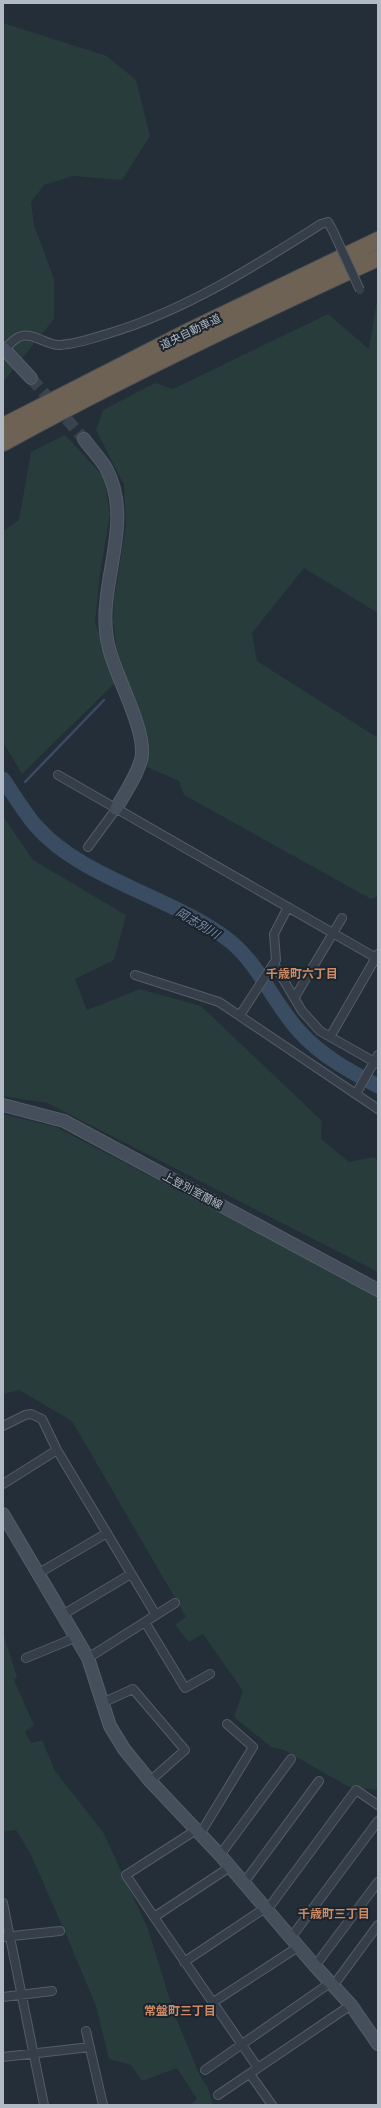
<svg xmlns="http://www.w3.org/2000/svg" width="381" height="2108" font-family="Manrope,'Noto Sans JP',sans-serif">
  <rect width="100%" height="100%" fill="#232e38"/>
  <!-- green -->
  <path fill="#283c3b" d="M3,23l104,33 29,24 14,56 -28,44 -49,-4 -29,9 -13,17 3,23 20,54v40l-51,63z
    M377,300l1,313 -74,-45 -52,65 5,28 121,77v158l-7,3 -187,-104 -5,-14 -32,-14v-29l-30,-88 -4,-27 1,-23 12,-75 -2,-40 -28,-55 7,-20 52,-27 18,6 155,-75 41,35z
    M65,435l39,42 6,37 -10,60 -5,49 22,58 -95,93 -19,-32v-211l16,-11 12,-68z
    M3,816l30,44 93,55 -12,45 -39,19 12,31 53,-21 61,17 121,115 -1,18 28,23 25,-5 4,3v112l-331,-169 -44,-7z
    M3,1114l53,13 322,168v495l-29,-3 -65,-37 -13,-3 -37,-30 9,-26 -40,-57 -14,8 -14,-17 11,-8 -114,-196 -53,-31 -16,4z
    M3,1633l14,44 -3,3 20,45 -9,7 6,11 11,-3 13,31 48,61 45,97 26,84 26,63 8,12 5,17h-23l7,-6 -20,-31 -35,13 -11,-16 -22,-6 -13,-53 -28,-67 -38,-86 -14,-23 -13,2z"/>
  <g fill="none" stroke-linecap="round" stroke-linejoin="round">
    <!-- stream -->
    <path stroke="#394c61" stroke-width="2.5" d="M25,782l79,-82"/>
    <!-- river -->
    <path stroke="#394c61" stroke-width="15" d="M3,779c11,16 21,33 33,47 47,54 139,71 195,116 29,24 43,62 68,89 21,24 52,41 79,55"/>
    <!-- secondary-tunnel -->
    <path stroke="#38434d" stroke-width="12" stroke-dasharray="12 6" stroke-linecap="butt" d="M31,378l53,61"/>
    <!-- street casing -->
    <g stroke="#545d67" stroke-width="10">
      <path id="street" d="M5,349c4,-4 9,-10 14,-12 13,-6 28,9 41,8 17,-1 34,-7 50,-12 76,-23 145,-67 211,-109l7,-2 5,9
        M58,775l320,184
        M88,847l28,-38
        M274,964l28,47 18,20 58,33
        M135,975l84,27 159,107
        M295,997l47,-79
        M240,1015l36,-55 -2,-26 14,-27
        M330,1037l48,-83
        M356,1094l22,-39
        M3,1426l22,-11 6,-1 11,5 15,31 99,165
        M3,1484l54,-34
        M39,1573l68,-40
        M64,1614l67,-40
        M145,1622l40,66 25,-14
        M26,1658l51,-21
        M88,1658l87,-55
        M102,1703l31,-14 52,61 -35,31
        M200,1834l53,-87 -26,-23
        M220,1855l71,-96
        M230,1867l-76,50 104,151
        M243,1884l76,-103
        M3,1903l41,202
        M267,1910l89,-120 22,15
        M154,1917l-28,-42 70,-45
        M3,1937l57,-6
        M290,1939l88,-118
        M184,1962l81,-54
        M315,1966l63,-84
        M333,1986l45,-61
        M3,1997l49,-6
        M212,2003l86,-56
        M86,2031l17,74
        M3,2057l87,-10
        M205,2070l125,-87
        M250,2074l22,31
        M218,2095l133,-90"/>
    </g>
    <!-- secondary casing -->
    <g stroke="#545d67" stroke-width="14">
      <path id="secondary" d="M3,348l28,30
        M84,439c7,10 16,19 22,29 31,58 -13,120 3,180 7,29 35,78 33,106 -1,16 -18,40 -26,55
        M3,1105l61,16 314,169
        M3,1514l85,144 22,68 14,23 26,32 70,74 95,111 36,39 27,39"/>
    </g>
    <!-- highway casing -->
    <g stroke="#414a53" stroke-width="18">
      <path id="highway" d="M3,426l184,-94 191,-92
        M3,443c122,-67 248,-127 375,-185"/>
    </g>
    <!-- street -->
    <use href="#street" stroke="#363f49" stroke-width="8"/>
    <!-- secondary -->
    <use href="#secondary" stroke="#454f5b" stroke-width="12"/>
    <!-- highway -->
    <use href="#highway" stroke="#6e6254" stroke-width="16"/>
    <!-- street-bridge casing -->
    <g stroke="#545d67" stroke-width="10" stroke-linecap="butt">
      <path id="street-bridge" d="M333,231l27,59"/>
    </g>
    <!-- street-bridge -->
    <use href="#street-bridge" stroke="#363f49" stroke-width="8"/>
  </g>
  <g text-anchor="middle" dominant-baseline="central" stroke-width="4" stroke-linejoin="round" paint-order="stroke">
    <!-- street labels -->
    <g font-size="11" fill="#b1bac5" stroke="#1c242d">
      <text transform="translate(190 331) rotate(-26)">道央自動車道</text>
      <text transform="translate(193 1190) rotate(28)">上登別室蘭線</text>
    </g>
    <!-- water labels -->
    <g font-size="12" font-style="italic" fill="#738da7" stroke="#1c242d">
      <text transform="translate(198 923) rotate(31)">岡志別川</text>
    </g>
    <!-- neighbourhood labels -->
    <g font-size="12" font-weight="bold" fill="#cd8a65" stroke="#1c242d">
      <text x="302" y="973">千歳町六丁目</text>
      <text x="334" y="1913">千歳町三丁目</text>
      <text x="180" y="2010">常盤町三丁目</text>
    </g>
  </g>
  <!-- border -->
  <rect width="381" height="2108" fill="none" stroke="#b1bac5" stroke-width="8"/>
</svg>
